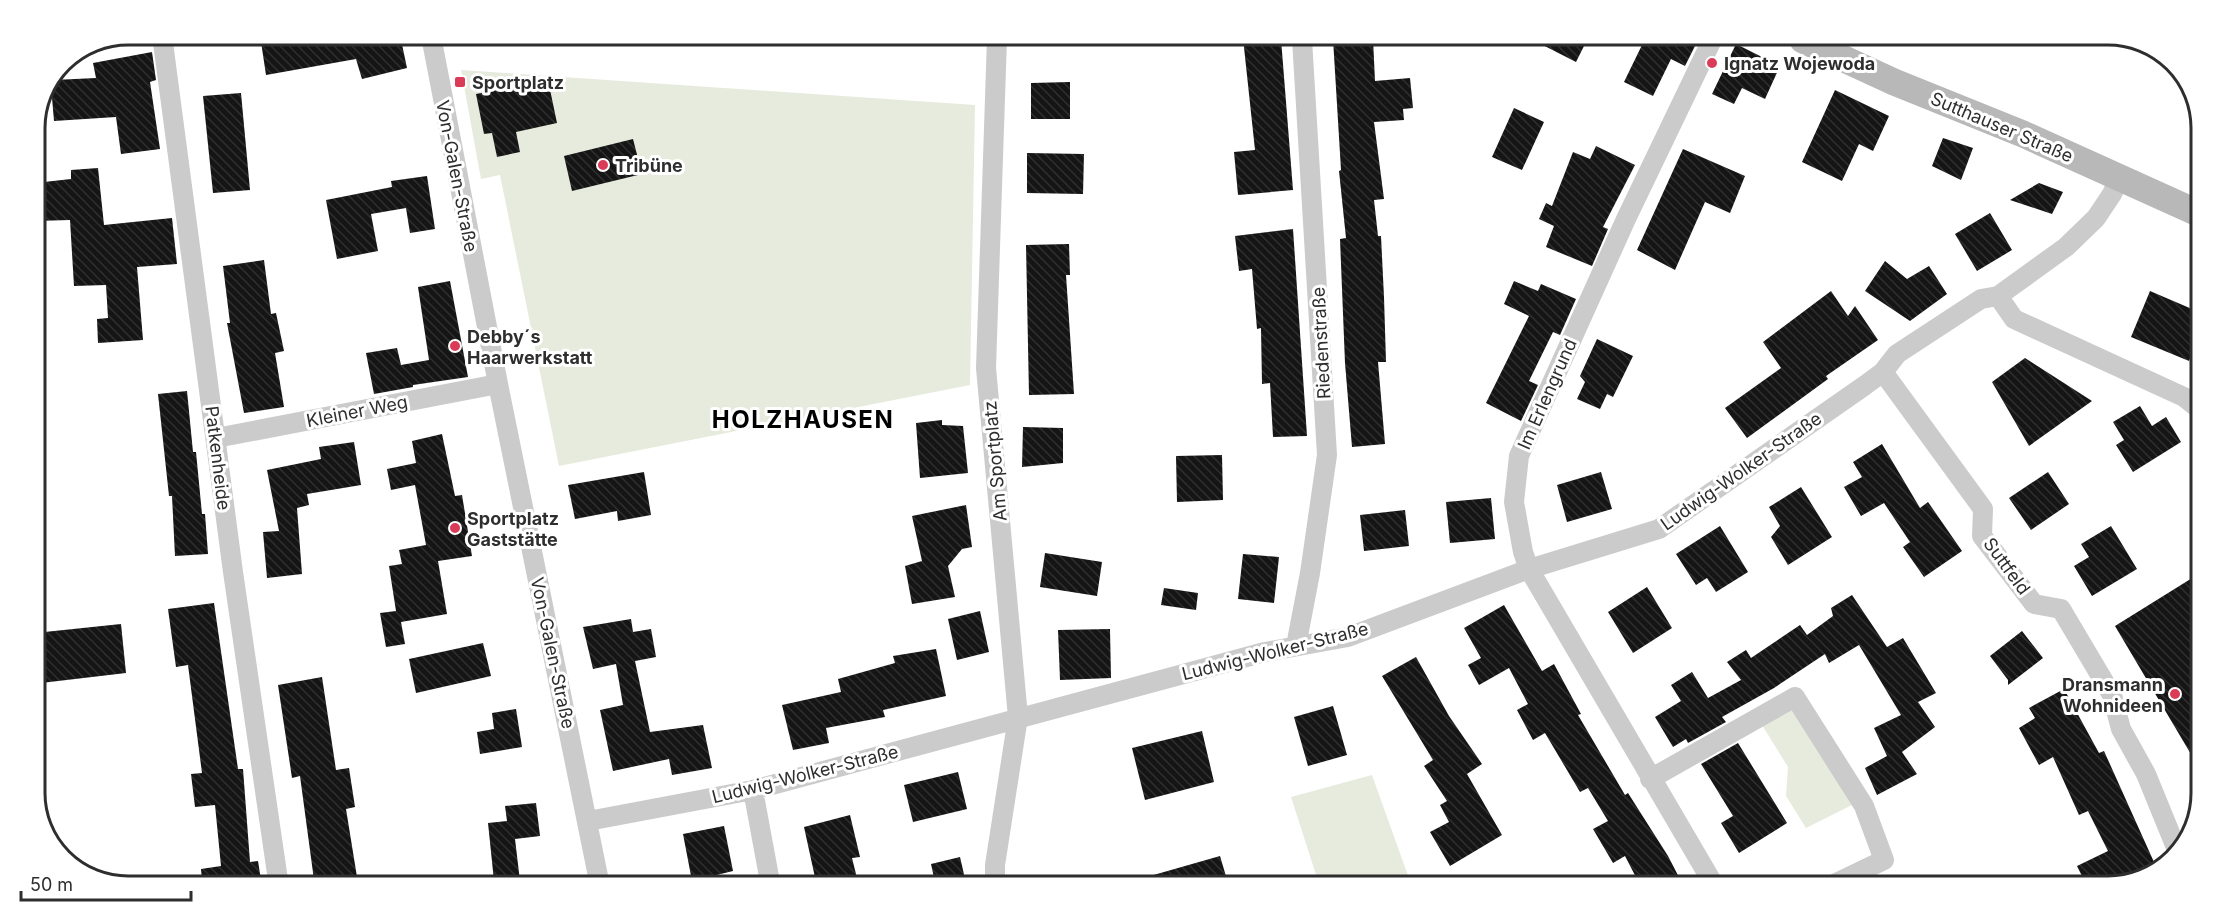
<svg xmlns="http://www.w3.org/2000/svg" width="2236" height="921" font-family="Inter,sans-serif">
  <defs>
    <pattern id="building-back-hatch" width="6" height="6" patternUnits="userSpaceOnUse" patternTransform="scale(1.5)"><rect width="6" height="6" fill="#151515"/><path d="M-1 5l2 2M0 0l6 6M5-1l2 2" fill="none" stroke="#2f2f2f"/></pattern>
  </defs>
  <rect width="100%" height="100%" fill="#fff"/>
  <!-- green -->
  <path fill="#e6ebdd" d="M461,70l514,35 -5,280 -411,81 -59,-291 -19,4z
    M1793,706l59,99 -46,23 -20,-32 2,-29 -26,-42z
    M1372,775l39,109h-92l-28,-87z"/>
  <!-- building -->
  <path fill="url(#building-back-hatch)" d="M260,35h140l7,33 -45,11 -6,-20 -90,16z
    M1243,38l38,1 12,151 -55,5 -4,-43 21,-2z
    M1333,39h40l2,42 35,-3 3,30 -10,1 1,11 -30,2 10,77 -10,1 4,36h3l3,61 2,65h-8l7,82 -33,3 -7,-84 -5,-124 6,-1 -7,-67 2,-1z
    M1531,39l50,1h6l-11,22z
    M1632,40h66l-13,26 -14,-7 -18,37 -29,-14 18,-37z
    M1736,44l44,22 -15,33 -23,-11 -8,16 -22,-10z
    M152,52l4,28 -6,2 10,67 -39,5 -5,-37 -62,4 -3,-35 3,-6 42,-2 -3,-15z
    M548,80l9,43 -41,9 4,20 -23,5 -5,-24 -8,1 -8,-40z
    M1070,82v37h-39v-36z
    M1835,90l54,26 -16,35 -14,-7 -17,37 -40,-19z
    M241,93l9,97 -37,3 -10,-97z
    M1514,108l30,14 -22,48 -30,-13z
    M1943,138l30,10 -12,32 -29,-14z
    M633,139l9,35 -70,17 -8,-35z
    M1596,146l39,19 -32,62 5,2 -16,37 -46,-19 8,-21 -15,-7 7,-16 6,3 21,-54 17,7z
    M1683,149l62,27 -15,37 -25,-11 -30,68 -38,-20z
    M1027,153l57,1 -1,40 -56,-1z
    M98,168l6,57 68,-7 5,46 -40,3 6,73 -45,3 -1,-24 11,-1 -2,-33 -32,1 -4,-66 -35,1v-38l36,-4v-9z
    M427,176l8,53 -25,4 -4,-25 -35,6 7,37 -41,8 -11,-59 66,-13 -1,-6z
    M2039,183l24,9 -11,22 -42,-14z
    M1990,213l22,37 -35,21 -22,-37z
    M1293,229l14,207 -34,1 -3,-54 -8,1 -1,-56 -4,1 -5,-60 -13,2 -4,-35z
    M1069,244l1,31h-4l8,119 -45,1 -3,-150z
    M264,260l7,54 5,-1 8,38 -9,2 9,54 -40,6 -17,-90h3l-7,-57z
    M1885,261l22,18 22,-13 18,28 -37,27 -45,-30z
    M450,281l18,96 -55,8v2l-39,7 -8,-41 31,-5 4,17 28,-5 -11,-73z
    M1514,281l24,10 3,-7 35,15 -16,36 -7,-3 -24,49 9,4 -17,36 -35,-18 43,-87 -25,-12z
    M1831,291l17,25 7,-10 23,34 -52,36 2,3 -81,59 -22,-30 56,-40 -18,-26z
    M2150,291l49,21v23l-10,26 -58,-24z
    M1597,339l36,17 -20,41 -6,-3 -7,15 -23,-10 8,-17 -5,-6z
    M2025,358l67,43 -63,45 -37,-64z
    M187,391l6,61h3l6,62h3l3,40 -33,2 -3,-60h-3l-11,-102z
    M2140,406l12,20 14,-9 15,25 -48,30 -17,-27 8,-5 -11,-18z
    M942,420v5l21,1 5,47 -48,5 -4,-55z
    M1023,427l40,1v35l-41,4z
    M442,434l13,62 7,-1 10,61 -34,5 9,53 -46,8 4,22 -19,3 -6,-34 16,-2 -7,-45 13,-2 -3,-14 27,-5 -11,-60 -24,5 -4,-21 29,-6 -4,-22z
    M354,442l7,43 -54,9 2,11 -12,3 5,66 -35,4 -4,-46 16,-1 -12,-61 54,-11 -2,-12z
    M1882,444l38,64 8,-6 34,49 -38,26 -21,-30 7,-5 -26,-39 -23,13 -17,-29 18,-10 -9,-15z
    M1222,455l1,45 -46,2 -1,-46z
    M644,472l7,43 -33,6 -1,-10 -42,8 -7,-34z
    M1601,472l11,37 -45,13 -10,-37z
    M2048,472l21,32 -38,26 -22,-32z
    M1801,487l31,50 -44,28 -17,-28 9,-11 -11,-19z
    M1491,498l4,41 -45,4 -4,-41z
    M966,505l6,42 -10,2 -14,17 7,31 -43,7 -7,-38 17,-5 -10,-45z
    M1405,510l4,36 -45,5 -4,-36z
    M1720,526l28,46 -32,20 -9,-14 -11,7 -20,-31z
    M2111,526l26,43 -45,27 -18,-30 15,-9 -8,-13z
    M1045,553l57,9 -5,34 -57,-9z
    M1243,554l36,3 -5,46 -36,-4z
    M2197,575l-2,186 -80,-135z
    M1647,587l25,41 -39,25 -25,-41z
    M1164,588l34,5 -2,17 -35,-5z
    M1852,595l35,52 16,-9 33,55 -18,9 17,25 -33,25 15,22 -40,21 -12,-27 22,-12 -13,-28 27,-13 -42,-70 -30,18 -4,-9 -51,34 -52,29 4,5 -38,21 -2,-4 -13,8 -18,-30 26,-16 -10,-16 21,-13 16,26 33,-18 -14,-18 19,-12 5,8 49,-33 7,10 26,-19 -2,-8z
    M214,603l24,166h5l7,93 8,-1 3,19h-59l-1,-11 20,-3 -6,-61 -20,2 -4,-33 11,-1 -14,-108 -12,2 -8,-58z
    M1504,605l38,66 12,-7 27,50 -3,1 47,80 3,-2 40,63 15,29h-43l-15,-29 -12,7 -20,-34 15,-8 -20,-33 -8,4 -35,-59 -12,7 -16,-30 11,-6 -19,-36 -30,17 -11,-20 13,-7 -17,-30z
    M980,611l9,41 -32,8 -9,-41z
    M631,619l2,13 18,-3 5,28 -21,4 15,71 53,-7 9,43 -40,7 -3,-16 -56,12 -13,-61 23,-5 -7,-41 -23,5 -10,-42z
    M121,624l5,49 -85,10 -6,-50z
    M1110,629l1,49 -51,2 -2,-50z
    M2022,631l21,27 -35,27v-5l-18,-24z
    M483,643l8,33 -75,17 -7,-34z
    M936,649l10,47 -63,14 2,7 -59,11 3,15 -36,7 -11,-45 59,-13 -3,-13 57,-16 -2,-7z
    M1416,657l33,59 33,48 -15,10 35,61 -52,31 -20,-34 19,-10 -9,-17 7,-4 -23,-35 9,-6 -51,-84z
    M322,677l14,93 13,-2 6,39 -9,2 11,68 -19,3h-24l-14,-104 -8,2 -14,-93z
    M2064,689l35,64 5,-2 54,120 -50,15h-21l-10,-20 31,-15 -20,-40 -9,4 -26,-58 -14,8 -20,-37 16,-10 -6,-10z
    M1333,706l14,49 -39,11 -14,-49z
    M516,709l6,38 -42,7 -3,-22 17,-3 -2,-16z
    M1202,731l12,51 -69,18 -13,-52z
    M1738,743l49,80 -48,30 -18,-30 12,-7 -32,-52z
    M958,772l9,37 -54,13 -9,-37z
    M536,803l4,33 -25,3 5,42h-26l-6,-58 19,-2 -2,-15z
    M850,815l10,42 -8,1 6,24h-42l-12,-55z
    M724,826l9,45 -41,10 -9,-47z
    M1220,856l8,27h-85v-5z
    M960,857l6,26 -31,-1 -4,-18z"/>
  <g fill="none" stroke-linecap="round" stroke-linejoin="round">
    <!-- street -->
    <path stroke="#cbcbcb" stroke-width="20" d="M162,35l71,537 45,308
      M431,36l67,348 101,497
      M1712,40l-86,179 -107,237 -5,46 9,50 6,17 185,316
      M1998,296l16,23 170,78 15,12
      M1883,372l100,137 -1,27 52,68 27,5 51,86 9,34 25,45 31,76
      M216,438l282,-54
      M1296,646l14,-73 17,-118 -25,-416
      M1650,779l145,-82 69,109 20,54 -54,26
      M753,790l17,92
      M588,821l165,-31 512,-138 83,-15 181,-68 130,-40 205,-143 19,-14 14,-18 84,-55 17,-3 68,-49 30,-29 16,-24 7,-15
      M995,883v-18l23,-148 -32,-349 11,-330"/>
    <!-- secondary -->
    <path stroke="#b8b8b8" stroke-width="27" d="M1803,40l91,42 129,52 177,80"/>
  </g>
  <!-- markers -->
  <g fill="#da3b57" stroke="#fff" stroke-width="2">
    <circle cx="1712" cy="63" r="6"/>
    <rect x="454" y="76" width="12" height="12" rx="3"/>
    <circle cx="603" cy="165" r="6"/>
    <circle cx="455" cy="346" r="6"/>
    <circle cx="455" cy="528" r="6"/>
    <circle cx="2175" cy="694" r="6"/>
  </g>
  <g text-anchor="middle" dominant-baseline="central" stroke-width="6" stroke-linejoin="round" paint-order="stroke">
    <!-- poi labels -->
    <g font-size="18" font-weight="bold" fill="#2e2e2e" stroke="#fff" text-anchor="start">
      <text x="1724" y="63">Ignatz Wojewoda</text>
      <text x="472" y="82">Sportplatz</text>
      <text x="615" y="165">Tribüne</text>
      <text x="467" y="336">Debby´s<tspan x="467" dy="21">Haarwerkstatt</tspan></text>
      <text x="467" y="518">Sportplatz<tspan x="467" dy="21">Gaststätte</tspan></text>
      <text x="2163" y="684" text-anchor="end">Dransmann<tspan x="2163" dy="21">Wohnideen</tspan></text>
    </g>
    <!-- street labels -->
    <g font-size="18" fill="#2e2e2e" stroke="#fff">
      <text transform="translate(2002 127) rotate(23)">Sutthauser Straße</text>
      <text transform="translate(457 176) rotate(79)">Von-Galen-Straße</text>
      <text transform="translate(1321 343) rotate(-93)">Riedenstraße</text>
      <text transform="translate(1547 394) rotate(-66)">Im Erlengrund</text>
      <text transform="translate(357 411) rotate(-11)">Kleiner Weg</text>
      <text transform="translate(218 458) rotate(83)">Patkenheide</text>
      <text transform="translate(995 461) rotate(-95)">Am Sportplatz</text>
      <text transform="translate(1741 471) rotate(-35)">Ludwig-Wolker-Straße</text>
      <text transform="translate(2007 566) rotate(54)">Suttfeld</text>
      <text transform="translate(1275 651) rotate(-14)">Ludwig-Wolker-Straße</text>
      <text transform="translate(553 653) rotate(78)">Von-Galen-Straße</text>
      <text transform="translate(805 774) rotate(-14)">Ludwig-Wolker-Straße</text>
    </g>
    <!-- district labels -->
    <g font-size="24" font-weight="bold" letter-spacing="1.5" fill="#000" stroke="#fff">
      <text x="803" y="419">HOLZHAUSEN</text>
    </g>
  </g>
  <!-- crop -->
  <path d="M0 0H2236V921H0ZM128 45H2108A83 83 0 0 1 2191 128V793A83 83 0 0 1 2108 876H128A83 83 0 0 1 45 793V128A83 83 0 0 1 128 45Z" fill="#fff" fill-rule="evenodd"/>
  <path fill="none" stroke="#2e2e2e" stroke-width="3" d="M128 45H2108A83 83 0 0 1 2191 128V793A83 83 0 0 1 2108 876H128A83 83 0 0 1 45 793V128A83 83 0 0 1 128 45Z"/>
  <!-- scale -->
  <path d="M21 891v9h170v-9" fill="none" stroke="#2e2e2e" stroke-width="3"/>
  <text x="30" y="891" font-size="18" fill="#2e2e2e" stroke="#ffffff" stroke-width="4.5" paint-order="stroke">50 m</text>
</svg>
